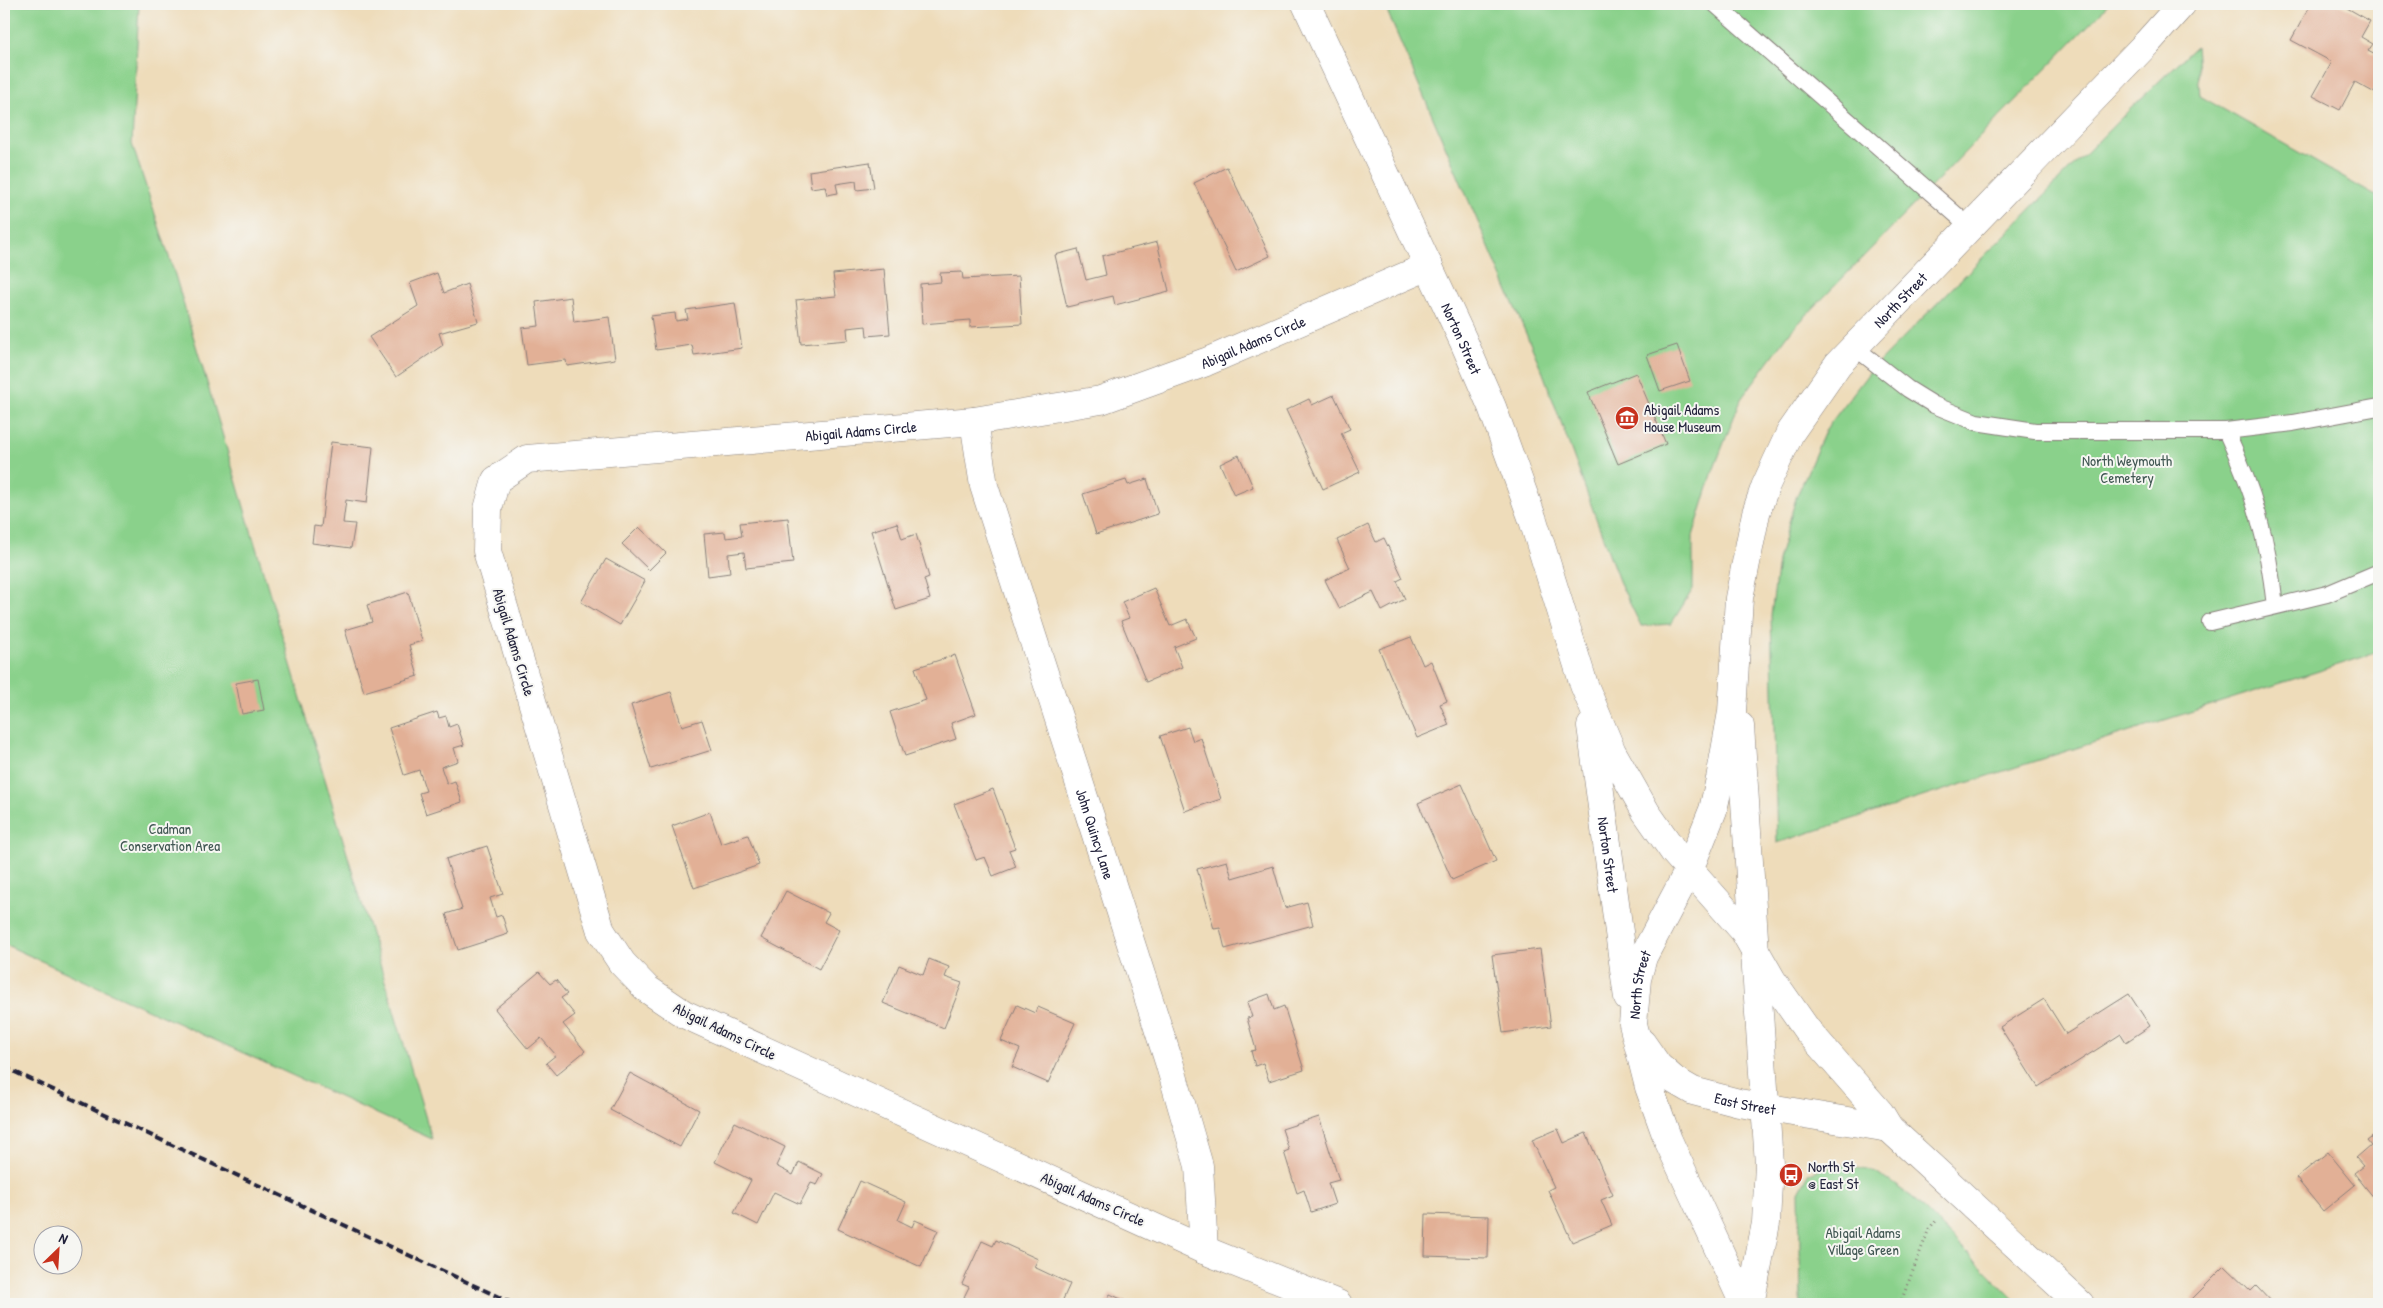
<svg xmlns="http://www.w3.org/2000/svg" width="2383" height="1308" font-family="'Patrick Hand',sans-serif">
  <rect width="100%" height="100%" fill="#f6f6f2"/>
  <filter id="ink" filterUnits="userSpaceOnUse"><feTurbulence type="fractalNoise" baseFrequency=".02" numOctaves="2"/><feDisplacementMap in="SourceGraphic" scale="10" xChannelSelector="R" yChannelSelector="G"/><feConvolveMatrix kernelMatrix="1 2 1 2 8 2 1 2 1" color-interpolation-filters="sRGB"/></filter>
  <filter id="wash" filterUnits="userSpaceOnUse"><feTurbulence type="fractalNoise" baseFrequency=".0096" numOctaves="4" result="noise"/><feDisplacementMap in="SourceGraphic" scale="20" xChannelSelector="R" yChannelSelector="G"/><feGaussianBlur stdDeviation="1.12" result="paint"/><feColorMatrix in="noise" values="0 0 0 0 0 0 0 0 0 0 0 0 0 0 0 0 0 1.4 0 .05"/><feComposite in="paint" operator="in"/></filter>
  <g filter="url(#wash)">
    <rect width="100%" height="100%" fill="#eedcba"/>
    <!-- green -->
    <path fill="#8ad18b" stroke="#567a63" d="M4,4h135l-7,140 43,131 257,864 -428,-195z
      M1384,4h725l-318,327 -50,68 -28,72 -20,65v53l-22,35 -30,2 -22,-45 -76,-208z
      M2196,46l4,50 179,102v454l-602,191 -6,-227 7,-55 18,-63 30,-69 45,-59 258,-260z
      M1838,1164l38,8 36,25 107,107h-218l-2,-112 10,-19z"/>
    <g id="blocks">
      <!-- building -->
      <path fill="#e2b096" d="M2311,4h29l30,17 -9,16 12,7 -5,7 11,6v29l-4,7 -20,-11 -15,28 -27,-14 19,-34 -41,-22z
        M870,162l4,26 -17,2 -1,-9 -20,3 2,9 -11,2 -2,-9 -14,2 -2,-17z
        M1227,167l43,89 -34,16 -42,-89z
        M1157,242l12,49 -54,14 -2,-9 -46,11 -12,-52 23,-6 8,31 20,-5 -4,-19z
        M884,269l6,65 -23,2 -1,-10 -19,2 1,12 -47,4 -5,-44 40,-4 -3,-22z
        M962,272l1,7 56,-3 3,48 -52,3v-7l-48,4 -2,-40 21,-2 -1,-9z
        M437,273l7,20 23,-9 11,38 -39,11 4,12 -47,32 -27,-40 49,-31 -8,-23z
        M571,297l3,25 35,-5 6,42 -48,7 -1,-6 -39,5 -5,-37 17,-2 -3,-24z
        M735,303l7,45 -48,7 -2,-10 -36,5 -5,-34 24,-3 1,8 12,-2 -2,-9z
        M1677,345l13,36 -30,10 -13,-36z
        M1636,373l30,71 -48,20 -30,-72z
        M1334,395l16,34 -9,4 19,39 -37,17 -37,-79 23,-11 3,6z
        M331,442l42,5 -6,56 -21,-3 -3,23 12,1 -4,24 -39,-5 2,-17 7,1z
        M1239,455l14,32 -19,8 -14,-31z
        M1147,479l11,35 -62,20 -13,-40 43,-14 2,5z
        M788,518l5,45 -47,5 -2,-16 -16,2 2,19 -22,3 -4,-42 21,-2 1,6 16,-2 -2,-13z
        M897,523l5,16 14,-5 13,43 -5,2 6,20 -34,11 -25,-79z
        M1368,525l8,17 8,-4 19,40 -6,3 8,18 -23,12 -9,-19 -34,16 -14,-28 25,-12 -13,-28z
        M639,527l27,26 -17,17 -27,-26z
        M606,559l39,22 -25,44 -39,-23z
        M1154,588l16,38 17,-7 9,19 -22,9 8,20 -36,15 -25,-61 8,-3 -7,-16z
        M408,592l14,49 -13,4 9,31 -54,16 -19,-62 27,-8 -5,-17z
        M1411,637l12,28 8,-4 16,40 -7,3 9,21 -32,13 -38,-89z
        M955,655l21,59 -25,9 5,16 -51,17 -15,-44 36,-12 -11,-32z
        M258,679l6,31 -22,4 -6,-31z
        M671,692l11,34 20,-6 10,30 -61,19 -20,-64z
        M437,712l2,6 7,-2 3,11 8,-3 7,21 -10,3 4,13 -17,6 6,17 8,-3 7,21 -36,12 -7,-21 7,-2 -7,-21 -15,5 -15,-47z
        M1188,727l5,14 8,-3 20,61 -36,12 -25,-75z
        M1462,784l34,77 -44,19 -34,-77z
        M993,789l22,59 -6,2 7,17 -23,9 -8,-19 -9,3 -22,-56z
        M710,812l11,32 27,-9 11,30 -65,23 -22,-62z
        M487,846l16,48 -13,4 6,19 6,-2 6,19 -50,16 -12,-36 16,-5 -16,-50z
        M1227,861l5,17 41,-12 12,42 22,-6 6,23 -88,24 -5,-21 -6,1 -17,-60z
        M786,891l43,22 -5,9 15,8 -20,39 -58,-31z
        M1540,949l11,77 -48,7 -11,-78z
        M929,959l20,8 -4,10 17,6 -18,45 -61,-25 16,-38 24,10z
        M539,972l11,12 6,-4 11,14 -6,4 14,17 -12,9 22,27 -29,24 -10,-12 10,-8 -15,-17 -13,11 -33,-40z
        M1269,994l5,16 10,-4 20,64 -35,11 -6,-18 -8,3 -4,-15 5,-1 -9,-32 5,-1 -5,-15z
        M2129,994l21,32 -24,16 -5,-8 -83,53 -38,-60 44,-28 22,35z
        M1017,1005l18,8 3,-6 37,16 -27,60 -36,-16 8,-18 -19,-8z
        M630,1073l69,37 -19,37 -70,-37z
        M1319,1117l20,63 -11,3 7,21 -24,8 -7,-22 -7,3 -13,-41 5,-2 -7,-21z
        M735,1122l50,25 -9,19 17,9 6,-13 24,12 -6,11 -6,-2 -11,21 -26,-12 -16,33 -24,-12 17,-33 -36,-18z
        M1558,1129l6,14 22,-10 27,62 -12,5 11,25 -40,17 -24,-52 6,-3 -22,-47z
        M2379,1131v73l-25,-31 9,-7 -7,-8 15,-13 -4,-5z
        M2328,1152l27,33 -32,26 -27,-33z
        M860,1181l46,21 -8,18 14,7 3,-7 23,10 -17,37 -83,-38z
        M1426,1214l63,2 -1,42 -63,-2z
        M996,1240l42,19 -4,8 36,17 -9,20h-83l-14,-7 5,-10 -7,-3 20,-43 11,5z
        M2225,1266l26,25 5,-5 17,18h-76l-5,-5z
        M1110,1294l22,10h-27z"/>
    </g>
  </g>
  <g filter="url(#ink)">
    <use href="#blocks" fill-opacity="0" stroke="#887f7a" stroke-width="1"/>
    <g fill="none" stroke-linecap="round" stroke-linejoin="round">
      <!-- service casing -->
      <g stroke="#887f7a" stroke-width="18">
        <path id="service" d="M1715,4l254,222
          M1853,346l55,43 26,16 42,17 59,9h191l67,-8 86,-16
          M2226,431c28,60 42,109 49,175
          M2210,622l117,-28 52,-22"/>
      </g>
      <!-- minor casing -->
      <g stroke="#887f7a" stroke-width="29">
        <g id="minor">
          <path id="s1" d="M974,421l10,65 185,576 30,104 5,84"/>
          <path id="s2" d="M1338,1304l-134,-54 -520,-236 -37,-25 -25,-26 -21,-32 -114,-380 1,-42 8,-29 31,-21 447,-38 127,-21 105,-38 223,-96"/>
        </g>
      </g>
      <!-- tertiary casing -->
      <g stroke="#887f7a" stroke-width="29">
        <g id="tertiary">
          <path id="s3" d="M1306,4l157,336 29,67 41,113 51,165 28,67 34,60 28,40 70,79 28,49 35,50 73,83 9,15 191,176"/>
          <path id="s4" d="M1591,726l37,272"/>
          <path d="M1740,726l29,438 -3,59 -16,81"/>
          <path id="s5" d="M1642,1043l16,23 16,14 19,11 46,12 150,25"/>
          <path id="s6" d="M1744,1304l-76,-164 -19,-53 -16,-63 4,-45 6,-22 46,-87 24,-60 7,-31 12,-67 7,-114 17,-85 9,-26 25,-54 48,-69 309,-321 35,-39"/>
        </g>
      </g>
      <!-- path -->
      <path stroke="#887f7a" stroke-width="3" stroke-dasharray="1 4" stroke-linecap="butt" d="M1795,1301l5,3
        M1900,1304l29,-75 7,-9"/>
      <!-- service -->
      <use href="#service" stroke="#fff" stroke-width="16"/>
      <!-- minor -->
      <use href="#minor" stroke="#fff" stroke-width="28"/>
      <!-- tertiary -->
      <use href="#tertiary" stroke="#fff" stroke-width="28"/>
      <!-- rail -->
      <path stroke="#22223b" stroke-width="4" stroke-dasharray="8 4" stroke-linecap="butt" d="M4,1067l510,237"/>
    </g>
  </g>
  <!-- icons -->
  <defs>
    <g id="museum-disc" transform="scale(1.25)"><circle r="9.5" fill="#c8321e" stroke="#f6f6f2"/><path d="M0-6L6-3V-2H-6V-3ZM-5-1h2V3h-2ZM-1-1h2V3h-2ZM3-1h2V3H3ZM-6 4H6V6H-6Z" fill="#fff"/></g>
    <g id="bus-disc" transform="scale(1.25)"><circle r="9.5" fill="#c8321e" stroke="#f6f6f2"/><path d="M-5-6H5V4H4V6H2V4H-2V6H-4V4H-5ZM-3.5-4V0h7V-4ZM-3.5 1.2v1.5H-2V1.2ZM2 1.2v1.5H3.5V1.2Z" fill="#fff"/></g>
  </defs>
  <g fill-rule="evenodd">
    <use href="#museum-disc" x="1627" y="418"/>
    <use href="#bus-disc" x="1791" y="1175"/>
  </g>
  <g text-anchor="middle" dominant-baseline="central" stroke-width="4" stroke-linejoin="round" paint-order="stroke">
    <!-- street labels -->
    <g font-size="15" fill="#22223b" stroke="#f6f6f2">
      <text stroke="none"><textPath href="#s6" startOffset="1094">North Street</textPath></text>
      <text stroke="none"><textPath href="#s3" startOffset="369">Norton Street</textPath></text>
      <text stroke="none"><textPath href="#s2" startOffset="2081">Abigail Adams Circle</textPath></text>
      <text stroke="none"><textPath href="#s2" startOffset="1676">Abigail Adams Circle</textPath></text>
      <text transform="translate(514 642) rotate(73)">Abigail Adams Circle</text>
      <text stroke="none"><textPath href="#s1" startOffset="431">John Quincy Lane</textPath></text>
      <text stroke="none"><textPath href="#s4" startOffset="130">Norton Street</textPath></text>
      <text stroke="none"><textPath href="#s6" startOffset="342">North Street</textPath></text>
      <text transform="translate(725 1031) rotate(26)">Abigail Adams Circle</text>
      <text stroke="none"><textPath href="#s5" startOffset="125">East Street</textPath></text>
      <text transform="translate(1093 1199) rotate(24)">Abigail Adams Circle</text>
    </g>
    <!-- poi labels -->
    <g font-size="15" fill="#22223b" stroke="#f6f6f2" text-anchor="start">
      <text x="1644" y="409">Abigail Adams<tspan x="1644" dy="17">House Museum</tspan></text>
      <text x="1808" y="1166">North St<tspan x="1808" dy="17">@ East St</tspan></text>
    </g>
    <!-- park labels -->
    <g font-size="15" fill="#415753" stroke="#f6f6f2">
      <text x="2127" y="460">North Weymouth<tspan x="2127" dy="17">Cemetery</tspan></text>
      <text x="170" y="828">Cadman<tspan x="170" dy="17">Conservation Area</tspan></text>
      <text x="1863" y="1232">Abigail Adams<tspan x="1863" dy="17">Village Green</tspan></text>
    </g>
  </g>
  <!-- margin -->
  <rect width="2383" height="1308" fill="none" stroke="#f6f6f2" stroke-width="20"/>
  <!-- north arrow -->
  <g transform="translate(58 1250) rotate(25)"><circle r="24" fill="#f6f6f2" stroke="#a1a1a9"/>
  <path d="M0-4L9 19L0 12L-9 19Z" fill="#c8321e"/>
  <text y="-8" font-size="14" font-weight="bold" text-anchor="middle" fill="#22223b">N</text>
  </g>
</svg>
